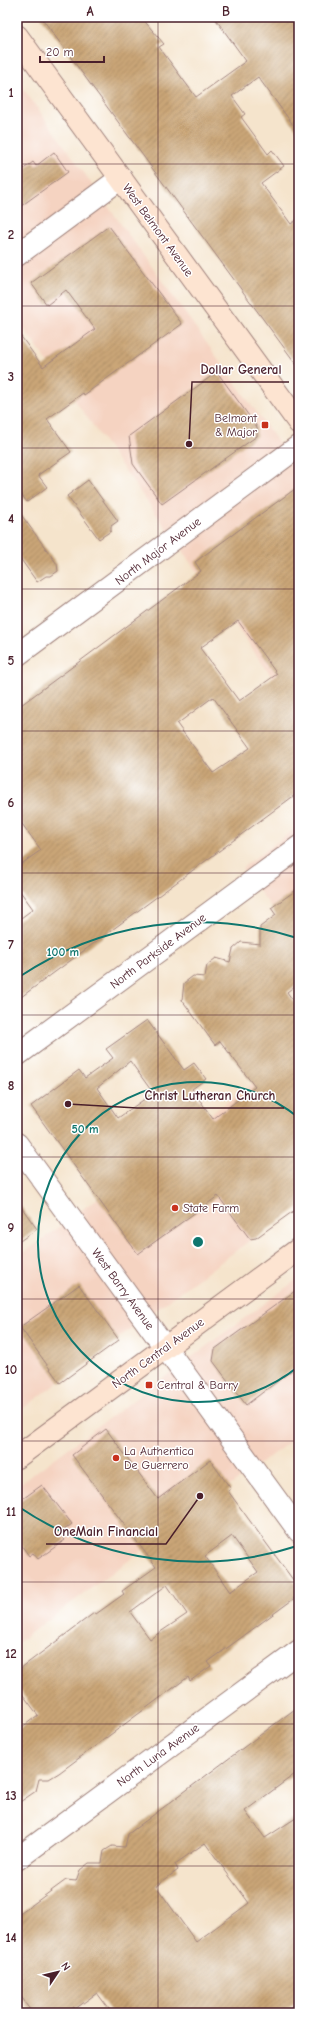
<svg xmlns="http://www.w3.org/2000/svg" width="316" height="2030" font-family="'Comic Neue',sans-serif">
  <defs>
    <pattern id="building-hatch" width="6" height="6" patternUnits="userSpaceOnUse"><rect width="6" height="6" fill="#caa677"/><path d="M-1 1l2-2M0 6l6-6M5 7l2-2" fill="none" stroke="#a68762"/></pattern>
  </defs>
  <rect width="100%" height="100%" fill="#fff"/>
  <filter id="ink" filterUnits="userSpaceOnUse"><feTurbulence type="fractalNoise" baseFrequency=".025" numOctaves="2"/><feDisplacementMap in="SourceGraphic" scale="8" xChannelSelector="R" yChannelSelector="G"/><feConvolveMatrix kernelMatrix="1 2 1 2 8 2 1 2 1" color-interpolation-filters="sRGB"/></filter>
  <filter id="wash" filterUnits="userSpaceOnUse"><feTurbulence type="fractalNoise" baseFrequency=".012" numOctaves="4" result="noise"/><feDisplacementMap in="SourceGraphic" scale="16" xChannelSelector="R" yChannelSelector="G"/><feGaussianBlur stdDeviation="0.9" result="paint"/><feColorMatrix in="noise" values="0 0 0 0 0 0 0 0 0 0 0 0 0 0 0 0 0 1.4 0 .05"/><feComposite in="paint" operator="in"/></filter>
  <g filter="url(#wash)">
    <rect width="100%" height="100%" fill="#f5e4cc"/>
    <!-- built -->
    <path fill="#f5d3c1" d="M17,80l282,391v244l-282,-396z
      M299,826v118l-57,-76z
      M299,1049v155l-282,209v-155z
      M299,1278v157l-282,208v-157z"/>
    <g id="blocks">
      <!-- building -->
      <path fill="url(#building-hatch)" fill-rule="evenodd" d="M41,17h100l23,27 -5,3 37,50 50,-36 -32,-44h85v116l-41,-56 -26,19 13,18 -4,3 27,37 4,-4 12,16 -23,17 30,41 8,-6v150z
        M54,152l14,20 -51,37v-35l16,-12 3,4z
        M109,226l73,98 -98,71 -1,-2 -36,26 24,33 -33,23 9,12 -20,15 -10,-13v-158l26,36 52,-38 -29,-39 -19,15 -16,-22z
        M217,372l40,55v9l-95,68 -29,-40 -4,-28z
        M88,480l30,41 -7,5v5l-12,8 -32,-43z
        M299,486v306l-282,208v-79l16,-12 -16,-22v-20l24,-17 -24,-33v-109l184,-137 -6,-9zM238,621l39,53 -38,27 -39,-53zM213,697l37,51 -37,25 -36,-49z
        M17,509l40,55 1,7 -7,5h-5l-9,6 -20,-28z
        M299,888v95l-12,9 12,17v198l-43,31 -6,1 -32,-43 -80,58 -107,-148 48,-36 6,8 28,-20 -7,-9 41,-29 37,50 10,-7 12,16 -14,10 21,30 42,-32 -35,-46 -5,4 -33,-45 2,-17 9,-7 12,1 2,-12 9,-7 14,4 3,-13 8,-7 19,2v-17l16,-12 -5,-7zM130,1061l23,32 -35,25 -21,-30z
        M17,1201l20,28 -20,14z
        M79,1285l40,55 -59,43 -40,-56z
        M299,1288v77l-53,40 -33,-44 2,-12z
        M106,1429l52,70 52,-39 21,29 -3,2 71,97v7l-91,67 3,4 -21,15 -2,-4 -129,96 -10,6h-10l-3,12 -19,13v-73l21,-16 -21,-28v-16l77,-58 2,1 28,-20 -2,-3 34,-24 -84,-112zM232,1536l26,36 -28,20 -25,-36zM167,1585l20,29 -37,25 -20,-27z
        M42,1485l30,39 -12,9 5,7 -27,19 -5,-6 -4,3 -12,-17v-36z
        M299,1706v65l-54,40 20,27 34,-22v185l-17,12h-170l-15,-20 -22,16 -1,-2 -9,6h-32l-16,-22v-75l49,-36 10,1 4,-11 9,-7h13l2,-12 8,-5 13,1 3,-13zM205,1843l44,60 -53,39 -40,-56 22,-16 -3,-6z"/>
    </g>
  </g>
  <g filter="url(#ink)">
    <use href="#blocks" fill-opacity="0" stroke="#a0827c" stroke-width="1"/>
    <g fill="none" stroke-linecap="round" stroke-linejoin="round">
      <!-- street casing -->
      <g stroke="#a0827c" stroke-width="24">
        <path id="street" d="M17,255l104,-77
          M17,655l282,-209
          M17,1055l282,-208
          M17,1144l282,387
          M17,1859l282,-208"/>
      </g>
      <!-- secondary casing -->
      <g stroke="#a0827c" stroke-width="24">
        <path id="secondary" d="M17,36l282,387
          M17,1457l282,-208"/>
      </g>
      <!-- street -->
      <use href="#street" stroke="#fff" stroke-width="22"/>
      <!-- secondary -->
      <use href="#secondary" stroke="#fde4d1" stroke-width="22"/>
    </g>
  </g>
  <!-- grid -->
  <path fill="none" stroke="#4a1f2b" stroke-width="1" stroke-opacity="0.55" d="M158,17v1996M17,164h282M17,306h282M17,448h282M17,589h282M17,731h282M17,873h282M17,1015h282M17,1157h282M17,1299h282M17,1441h282M17,1582h282M17,1724h282M17,1866h282"/>
  <!-- distance rings -->
  <g fill="none" stroke="#0f766e" stroke-width="2">
    <path d="M299 1366A160 160 0 1 1 299 1118"/>
    <path d="M297 1546A320 320 0 0 1 19 1507M19 977A320 320 0 0 1 297 938"/>
  </g>
  <!-- markers -->
  <g fill="#c8321e" stroke="#fff" stroke-width="1.5">
    <rect x="261" y="421" width="8" height="8" rx="2"/>
    <circle cx="175" cy="1208" r="4"/>
    <rect x="145" y="1381" width="8" height="8" rx="2"/>
    <circle cx="116" cy="1458" r="4"/>
  </g>
  <g text-anchor="middle" dominant-baseline="central" stroke-width="3" stroke-linejoin="round" paint-order="stroke">
    <!-- street labels -->
    <g font-size="12" fill="#4a1f2b" stroke="#fff">
      <text transform="translate(158 230) rotate(54)">West Belmont Avenue</text>
      <text transform="translate(158 551) rotate(-37)">North Major Avenue</text>
      <text transform="translate(158 951) rotate(-37)">North Parkside Avenue</text>
      <text transform="translate(123 1289) rotate(54)">West Barry Avenue</text>
      <text transform="translate(158 1353) rotate(-36)">North Central Avenue</text>
      <text transform="translate(158 1755) rotate(-36)">North Luna Avenue</text>
    </g>
    <!-- poi labels -->
    <g font-size="12" fill="#4a1f2b" stroke="#fff" text-anchor="start">
      <text x="257" y="418" text-anchor="end">Belmont<tspan x="257" dy="14">&amp; Major</tspan></text>
      <text x="183" y="1208">State Farm</text>
      <text x="157" y="1385">Central &amp; Barry</text>
      <text x="124" y="1451">La Authentica<tspan x="124" dy="14">De Guerrero</tspan></text>
    </g>
  </g>
  <circle cx="198" cy="1242" r="6" fill="#0f766e" stroke="#fff" stroke-width="2"/>
  <g font-size="12" text-anchor="middle" font-weight="bold" fill="#0f766e" stroke="#fff" stroke-width="3" stroke-linejoin="round" paint-order="stroke">
    <text x="63" y="956">100 m</text>
    <text x="85" y="1133">50 m</text>
  </g>
  <!-- callouts -->
  <path fill="none" stroke="#4a1f2b" stroke-width="1.5" d="M189 444L192 382H289M68 1104L137 1108H284M200 1496L166 1544H46"/>
  <g fill="#4a1f2b" stroke="#fff" stroke-width="1.5">
    <circle cx="189" cy="444" r="4"/>
    <circle cx="68" cy="1104" r="4"/>
    <circle cx="200" cy="1496" r="4"/>
  </g>
  <g font-size="13" text-anchor="middle" font-weight="bold" fill="#4a1f2b" stroke="#fff" stroke-width="3" stroke-linejoin="round" paint-order="stroke">
    <text x="241" y="374">Dollar General</text>
    <text x="210" y="1100">Christ Lutheran Church</text>
    <text x="106" y="1536">OneMain Financial</text>
  </g>
  <!-- margin -->
  <rect width="316" height="2030" fill="none" stroke="#fff" stroke-width="44"/>
  <!-- north arrow -->
  <g transform="translate(58 1972) rotate(55)" stroke="#ffffff" stroke-width="3" paint-order="stroke">
  <path d="M0-3L7 15L0 10L-7 15Z" fill="#4a1f2b"/>
  <text y="-6" font-size="11" font-weight="bold" text-anchor="middle" fill="#4a1f2b">N</text>
  </g>
  <!-- scale -->
  <path d="M40 56v6h64v-6" fill="none" stroke="#4a1f2b" stroke-width="2"/>
  <text x="46" y="56" font-size="12" fill="#4a1f2b" stroke="#ffffff" stroke-width="3" paint-order="stroke">20 m</text>
  <rect x="22" y="22" width="272" height="1986" fill="none" stroke="#4a1f2b" stroke-width="1.5"/>
  <g font-size="13" text-anchor="middle" font-weight="bold" fill="#4a1f2b">
    <text x="90" y="16">A</text>
    <text x="226" y="16">B</text>
    <text x="11" y="97">1</text>
    <text x="11" y="239">2</text>
    <text x="11" y="381">3</text>
    <text x="11" y="523">4</text>
    <text x="11" y="665">5</text>
    <text x="11" y="807">6</text>
    <text x="11" y="949">7</text>
    <text x="11" y="1090">8</text>
    <text x="11" y="1232">9</text>
    <text x="11" y="1374">10</text>
    <text x="11" y="1516">11</text>
    <text x="11" y="1658">12</text>
    <text x="11" y="1800">13</text>
    <text x="11" y="1942">14</text>
  </g>
</svg>
